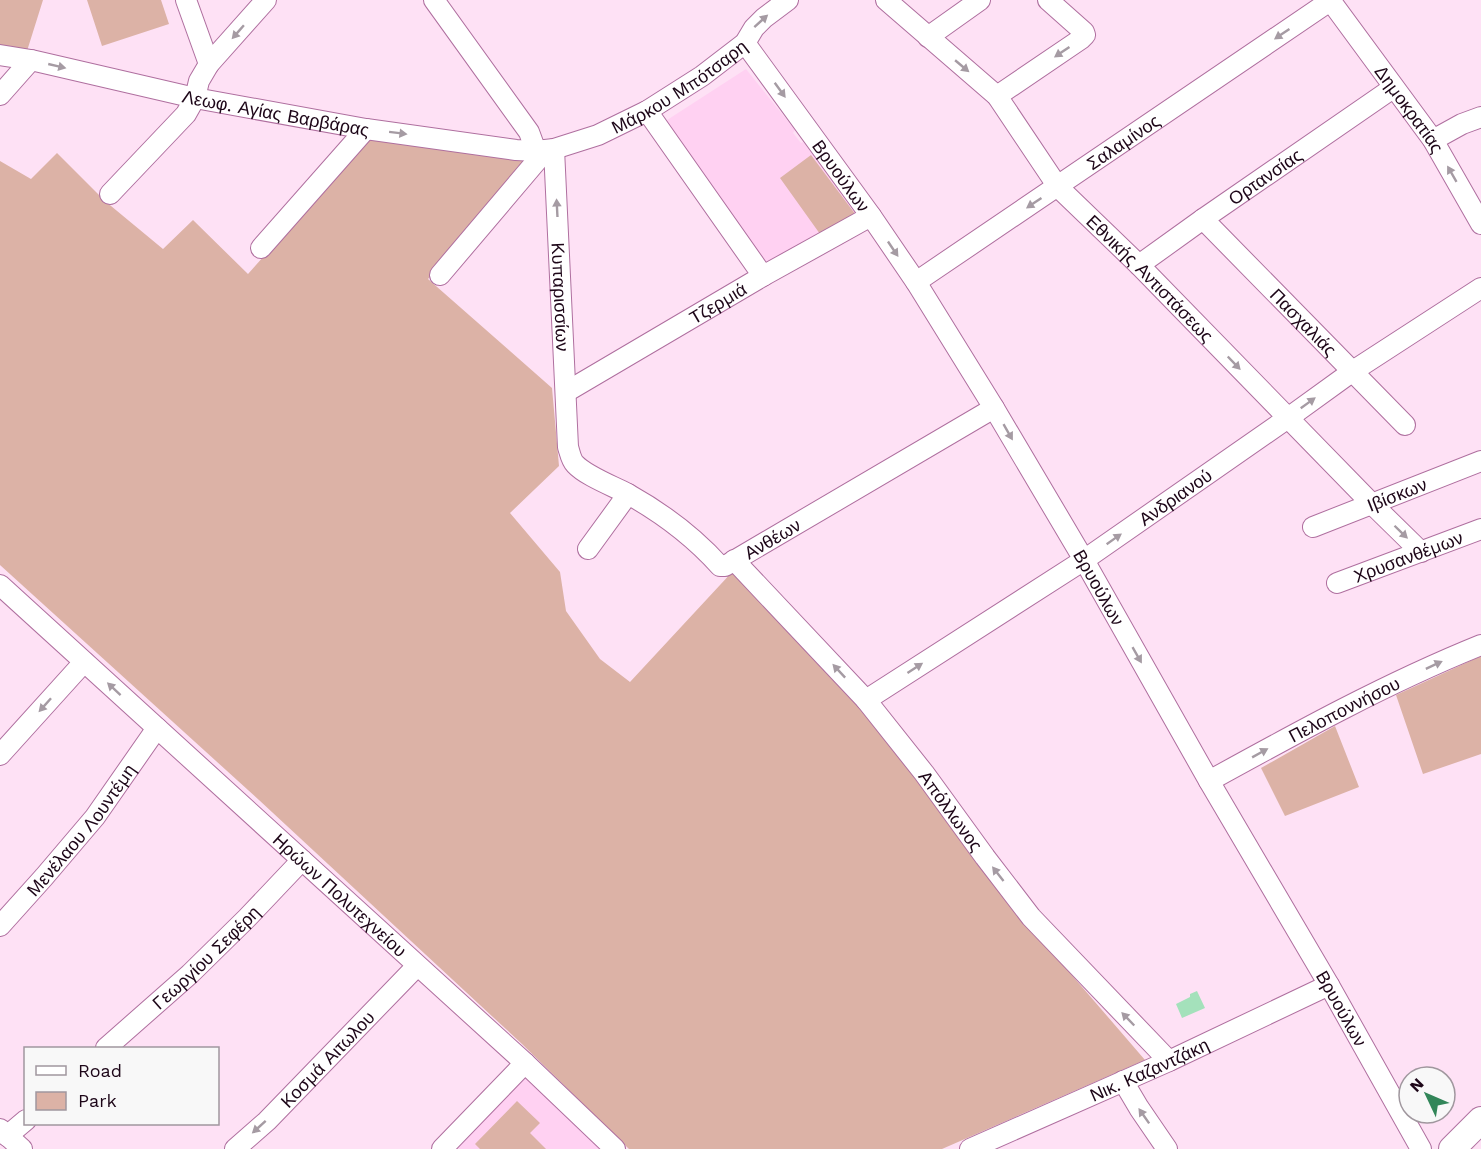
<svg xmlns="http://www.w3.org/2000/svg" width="1481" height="1149" font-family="'Work Sans',sans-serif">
  <rect width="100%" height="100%" fill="#fee1f5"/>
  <!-- built -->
  <path fill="#ffd1f2" d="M746,69l49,61 -2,3 8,10 2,-1 55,74 -93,49 -101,-143z
    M525,1078l78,71h-147z"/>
  <!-- green -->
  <path fill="#dcb2a6" d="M0,0h43l-16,51 -27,-5z
    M87,0h74l8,24 -67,22z
    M368,139l162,21 -102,119 124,109 7,78 -49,47 50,59 6,39 34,48 30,23 103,-111 144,153 131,177 137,159 -203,89h-313l-107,-105 -263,-244 -259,-235v-404l31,18 26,-26 48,48 58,48 30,-29 55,54z
    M811,155l45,60 -36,19 -40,-56z
    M1481,656v98l-58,20 -27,-79z
    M1335,726l24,61 -74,29 -24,-48z
    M517,1101l23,22 -10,10 16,16h-66l-5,-5z"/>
  <!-- water -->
  <path fill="#a4e1bb" d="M1197,991l8,17 -23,10 -6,-14 14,-7v-3z"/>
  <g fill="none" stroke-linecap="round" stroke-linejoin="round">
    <!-- minor casing -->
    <g stroke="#af6f9f" stroke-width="22">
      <g id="minor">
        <path d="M186,0l23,64"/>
        <path d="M434,0l95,132 7,19"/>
        <path id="s1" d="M886,0l111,96 61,91 81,78 232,238 50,49"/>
        <path id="s2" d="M1330,0l103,140 48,84"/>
        <path d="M928,37l52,-37"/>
        <path id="s3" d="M745,43l126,173 45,66 78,126 90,152 125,221 120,204 92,164"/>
        <path id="s4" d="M0,55l31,5 164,38 171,31 150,21 20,1 18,-2 44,-14 49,-24 55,-35 43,-33 9,-15 10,-10 24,-18"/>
        <path d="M0,95l31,-35"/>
        <path d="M997,96l84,-57 4,-4 -1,-3 -36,-32"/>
        <path d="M647,111l116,165"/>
        <path d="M1433,140l29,-16 19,-7"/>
        <path id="s5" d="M554,149l14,298c2,6 3,13 7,17 11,12 38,22 53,30 34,19 66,43 92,72h5l269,-158"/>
        <path d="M110,194l76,-80 9,-16 4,-17 10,-17 57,-64"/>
        <path id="s6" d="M1203,219l202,206"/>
        <path d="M261,248l105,-119"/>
        <path id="s7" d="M1139,265l64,-46 190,-131"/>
        <path d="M440,275l106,-125"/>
        <path id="s8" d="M916,282l414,-281"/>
        <path id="s9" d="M566,392l197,-116 108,-60"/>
        <path id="s10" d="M1313,527l168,-66"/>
        <path d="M588,549l40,-55"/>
        <path id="s11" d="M734,560l132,140 58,73 61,84 46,60 138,144"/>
        <path id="s12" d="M1337,583l144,-54"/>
        <path id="s13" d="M0,585l525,478 90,86"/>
        <path id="s14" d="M866,700l218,-140 204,-142 65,-47 128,-83"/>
        <path d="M0,755l84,-93"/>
        <path id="s15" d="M1209,781c89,-49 178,-98 272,-136"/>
        <path id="s16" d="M0,926l44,-49 51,-60 62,-89"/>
        <path id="s17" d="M106,1048l84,-74 57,-56 55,-58"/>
        <path d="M1123,1081l16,27 28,41"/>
        <path d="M0,1129l22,20"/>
        <path d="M7,1136l19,-16"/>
        <path id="s18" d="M235,1149l32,-28 150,-155"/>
        <path d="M442,1149l83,-86"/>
        <path id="s19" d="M970,1149l199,-88 160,-76"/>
      </g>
    </g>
    <!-- major casing -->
    <g stroke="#af6f9f" stroke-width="28">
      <path id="major" d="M1452,1149l29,-29"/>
    </g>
    <!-- minor -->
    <use href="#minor" stroke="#fff" stroke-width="20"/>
    <!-- major -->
    <use href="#major" stroke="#fff" stroke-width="26"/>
  </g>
  <!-- one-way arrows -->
  <defs><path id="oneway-solid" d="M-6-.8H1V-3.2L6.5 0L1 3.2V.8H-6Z" transform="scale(1.5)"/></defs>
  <g fill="#a59ba3">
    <use href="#oneway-solid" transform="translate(761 21) rotate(-42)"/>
    <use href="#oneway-solid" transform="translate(238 32) rotate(131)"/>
    <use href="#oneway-solid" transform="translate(1282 34) rotate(146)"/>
    <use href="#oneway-solid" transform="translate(1062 52) rotate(146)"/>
    <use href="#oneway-solid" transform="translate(57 66) rotate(13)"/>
    <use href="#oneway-solid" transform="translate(962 66) rotate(40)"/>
    <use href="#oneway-solid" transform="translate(780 90) rotate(54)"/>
    <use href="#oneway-solid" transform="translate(398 133) rotate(7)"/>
    <use href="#oneway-solid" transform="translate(1452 174) rotate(-120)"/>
    <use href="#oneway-solid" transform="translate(1034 203) rotate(146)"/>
    <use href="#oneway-solid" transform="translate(557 208) rotate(-93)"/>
    <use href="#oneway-solid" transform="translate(893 249) rotate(56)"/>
    <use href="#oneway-solid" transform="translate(1234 363) rotate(46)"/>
    <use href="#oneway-solid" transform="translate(1308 403) rotate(-36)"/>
    <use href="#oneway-solid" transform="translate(1008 432) rotate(60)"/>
    <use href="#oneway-solid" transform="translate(1401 532) rotate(44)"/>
    <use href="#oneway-solid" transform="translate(1114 539) rotate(-35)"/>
    <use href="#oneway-solid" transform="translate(1137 655) rotate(60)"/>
    <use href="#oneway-solid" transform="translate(1434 665) rotate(-25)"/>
    <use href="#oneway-solid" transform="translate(915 668) rotate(-33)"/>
    <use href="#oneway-solid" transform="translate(839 671) rotate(-133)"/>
    <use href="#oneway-solid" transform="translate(114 689) rotate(-137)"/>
    <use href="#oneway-solid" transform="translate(45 705) rotate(132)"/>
    <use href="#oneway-solid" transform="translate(1260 753) rotate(-29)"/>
    <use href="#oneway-solid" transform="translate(998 874) rotate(-128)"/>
    <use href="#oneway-solid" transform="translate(1128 1019) rotate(-134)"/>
    <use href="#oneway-solid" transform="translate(1144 1116) rotate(-125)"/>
    <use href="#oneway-solid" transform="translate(259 1127) rotate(138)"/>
  </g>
  <g text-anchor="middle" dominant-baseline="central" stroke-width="4.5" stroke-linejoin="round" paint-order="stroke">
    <!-- street labels -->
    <g font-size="18" fill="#1d0618" stroke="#f8f8f8">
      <text stroke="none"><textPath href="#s4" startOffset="704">Μάρκου Μπότσαρη</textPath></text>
      <text stroke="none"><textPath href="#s2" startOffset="135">Δημοκρατίας</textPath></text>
      <text stroke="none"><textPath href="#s4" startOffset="282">Λεωφ. Αγίας Βαρβάρας</textPath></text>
      <text stroke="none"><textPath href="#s8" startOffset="250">Σαλαμίνος</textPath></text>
      <text stroke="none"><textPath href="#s3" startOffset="164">Βρυούλων</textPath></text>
      <text stroke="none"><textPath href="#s7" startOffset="154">Ορτανσίας</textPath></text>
      <text stroke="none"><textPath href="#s1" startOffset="386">Εθνικής Αντιστάσεως</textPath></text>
      <text stroke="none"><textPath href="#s5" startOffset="148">Κυπαρισσίων</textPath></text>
      <text stroke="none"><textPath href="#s9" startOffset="176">Τζερμιά</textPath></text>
      <text stroke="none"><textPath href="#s6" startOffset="144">Πασχαλιάς</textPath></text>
      <text stroke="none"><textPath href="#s10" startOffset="90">Ιβίσκων</textPath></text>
      <text stroke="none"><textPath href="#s14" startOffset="370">Ανδριανού</textPath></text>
      <text stroke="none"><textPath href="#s5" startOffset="555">Ανθέων</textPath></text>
      <text stroke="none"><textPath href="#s12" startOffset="76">Χρυσανθέμων</textPath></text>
      <text stroke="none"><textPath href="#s3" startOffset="650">Βρυούλων</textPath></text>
      <text stroke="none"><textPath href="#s15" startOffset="153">Πελοποννήσου</textPath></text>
      <text stroke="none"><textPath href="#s11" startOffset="332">Απόλλωνος</textPath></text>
      <text stroke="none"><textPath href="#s16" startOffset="126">Μενέλαου Λουντέμη</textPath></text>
      <text stroke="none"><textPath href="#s13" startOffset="460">Ηρώων Πολυτεχνείου</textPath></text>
      <text stroke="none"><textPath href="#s17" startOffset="135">Γεωργίου Σεφέρη</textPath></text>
      <text stroke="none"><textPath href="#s3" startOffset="1136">Βρυούλων</textPath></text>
      <text stroke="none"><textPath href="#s18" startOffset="129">Κοσμά Αιτωλου</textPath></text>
      <text stroke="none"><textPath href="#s19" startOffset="196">Νικ. Καζαντζάκη</textPath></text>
    </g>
  </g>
  <!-- legend -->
  <rect x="24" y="1047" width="195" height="78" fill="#f8f8f8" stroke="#a0979e" stroke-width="1.5"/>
  <rect x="36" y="1066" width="30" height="9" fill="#ffffff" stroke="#a0979e" stroke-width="1.5"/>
  <text x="78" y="1077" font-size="18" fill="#1d0618">Road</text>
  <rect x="36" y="1092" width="30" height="18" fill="#dcb2a6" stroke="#a0979e" stroke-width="1.5"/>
  <text x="78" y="1107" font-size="18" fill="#1d0618">Park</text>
  <!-- north arrow -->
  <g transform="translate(1427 1095) rotate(314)"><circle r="28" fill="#f8f8f8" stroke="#a0979e" stroke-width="1.5"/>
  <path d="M0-4.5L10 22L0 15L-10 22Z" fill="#328659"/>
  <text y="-9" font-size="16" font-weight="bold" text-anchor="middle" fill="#1d0618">N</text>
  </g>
</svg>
